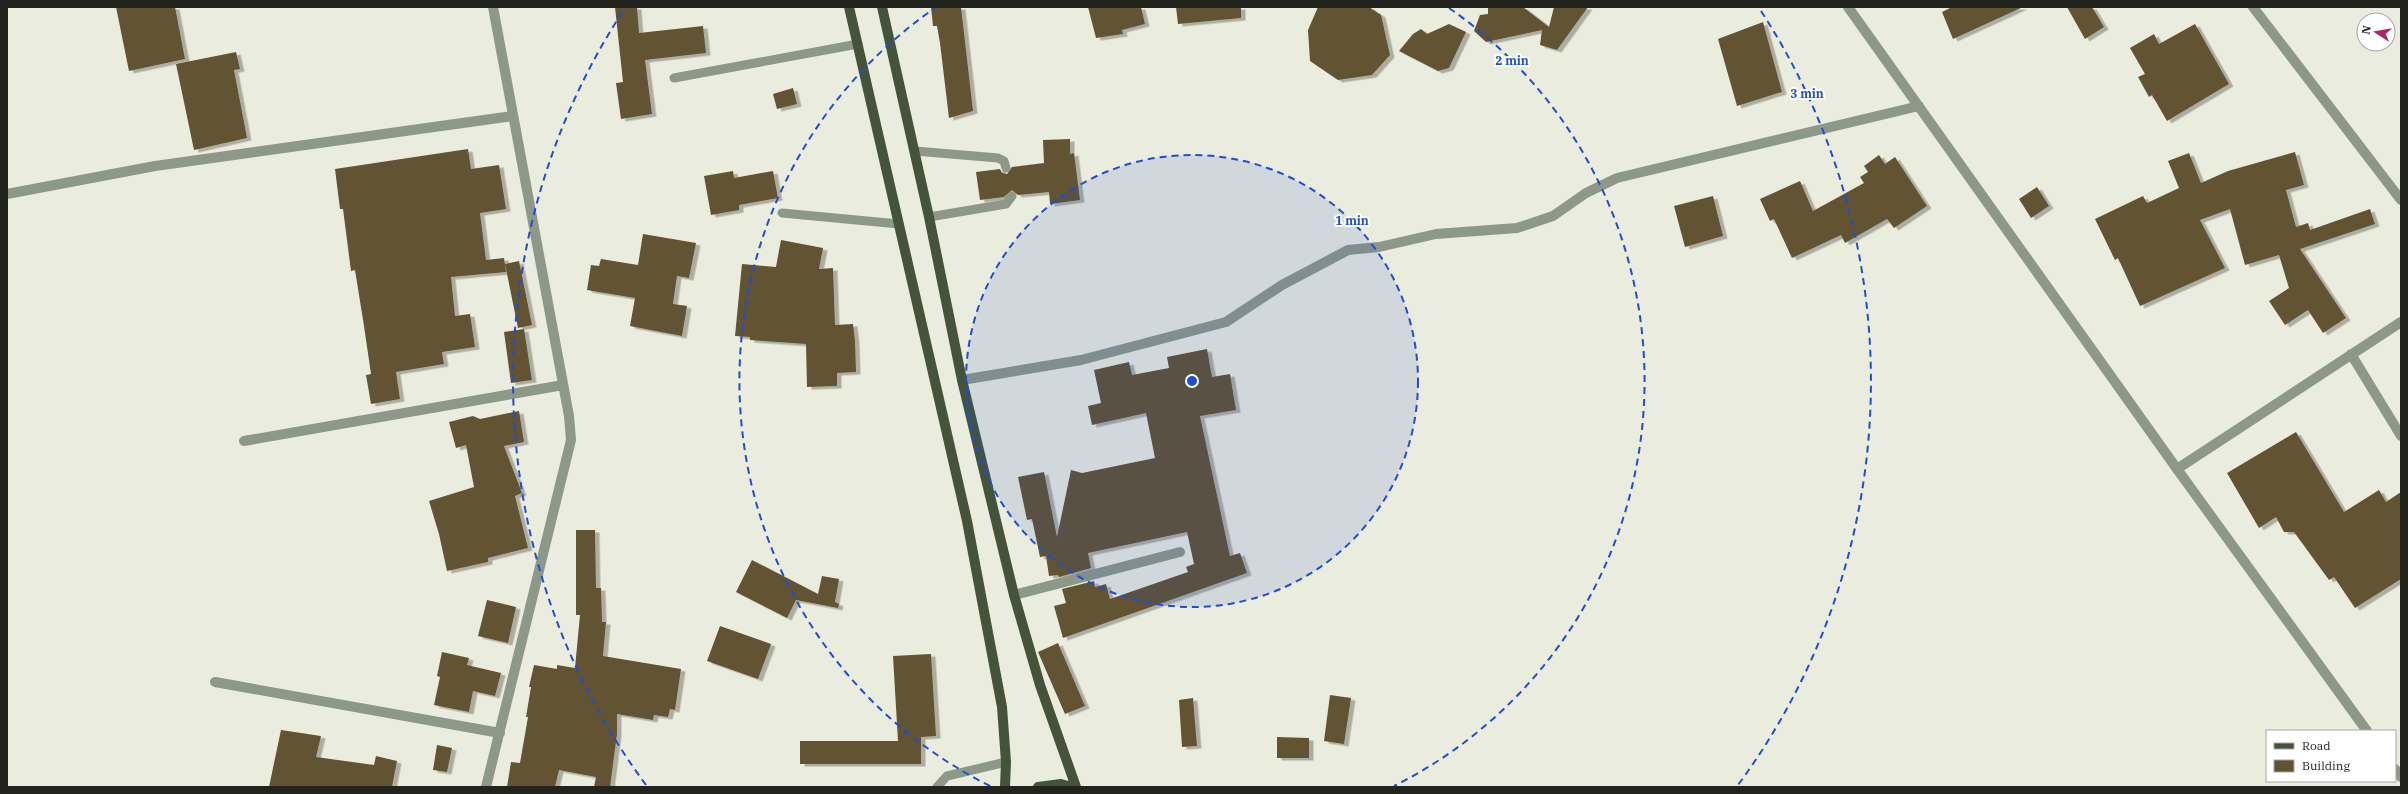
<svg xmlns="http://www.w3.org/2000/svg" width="2408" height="794" font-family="'IBM Plex Serif',serif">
  <defs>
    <filter id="shadow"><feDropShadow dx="4.5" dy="2.5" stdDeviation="0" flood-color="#0004"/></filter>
  </defs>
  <rect width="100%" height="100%" fill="#eaecdd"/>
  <!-- building -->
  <path fill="#625330" filter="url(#shadow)" d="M116,7h59l10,52 -56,12z
    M615,7h22l2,26 64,-7 3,27 -61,7 7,54 -31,5 -5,-36 7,-1z
    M931,7h30l12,104 -24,7 -9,-75 -3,-17h-4z
    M1088,7h53l4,17 -23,6 1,4 -27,4z
    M1176,7h65v11l-63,6z
    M1318,7h51l12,8 9,40 -18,20 -34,5 -28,-19 -2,-31z
    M1488,7h35l26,20 5,-20h34l-31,43 -17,-5 2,-15 -56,12 -12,-11 6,-16 8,-1z
    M1952,7h71l-70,32 -11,-27z
    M2067,7h25l12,20 -19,12z
    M1763,22l19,70 -45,14 -19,-67z
    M1449,24l17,8 -17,36 -11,3 -39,-20 14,-17 8,-5 6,5z
    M2195,24l34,60 -62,37 -15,-26 -3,2 -11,-20 7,-3 -15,-26 24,-14 5,10z
    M236,52l4,17 -6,1 13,68 -53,12 -18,-86z
    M793,88l4,16 -20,5 -4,-15z
    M1070,139v15l4,-1 6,47 -30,4 -1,-12 -31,3 -6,-5 -8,7 -24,3 -4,-28 24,-3 2,4 5,1 5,-7 32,-4 -1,-23z
    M468,149l3,20 28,-4 7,44 -26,4 6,47 18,-2 2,14 -55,5 4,39 15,-2 5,33 -33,5 2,12 -48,8 4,27 -29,5 -5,-29 5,-1 -7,-48 -9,-56 -4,1 -8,-62h-3l-5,-40z
    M2295,152l9,33 -18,5 10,37 12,-4 2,7 60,-21 5,15 -75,25 46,69 -23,15 -15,-23 -23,15 -16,-24 20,-13 -10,-33 -34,10 -15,-56 -30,11 25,48 -85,38 -22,-48 -3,2 -20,-41 48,-23 4,7 32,-15 -11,-27 21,-8 12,30 27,-12z
    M1879,155l6,9 10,-7 32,49 -33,22 -7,-9 -42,24 -4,-8 -49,23 -18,-39 -4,2 -10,-22 40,-18 13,30 51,-28 -4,-6 8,-5 -4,-6z
    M733,171l1,7 39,-7 5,27 -39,7v5l-28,5 -7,-39z
    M2037,187l12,19 -18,12 -12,-19z
    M1713,196l10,40 -38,11 -11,-41z
    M643,234l53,9 -7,35 -12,-2 -4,28 14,2 -5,30 -52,-10 5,-28 -48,-8 4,-25 8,1 2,-7 37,6z
    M781,240l42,8 -4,21 14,-1 2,57 18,-1 2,17 1,31 -19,1v13l-30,1 -1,-43 -56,-4v-3l-15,-1 7,-72 34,3z
    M519,261l13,64 -14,3 -13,-64z
    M524,329l8,51 -21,3 -7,-51z
    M1207,349l5,28 18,-3 6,36 -36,6 30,140 10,-3 7,20 -184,65 -9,-32 12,-3 -4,-14 32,-8 1,6 11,-3 4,15 78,-27 -2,-5 8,-3 -7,-32 -99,21 3,15 -32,9 -1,-2 -9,1 -3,-20 -6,1 -8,-38 -5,1 -9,-43 26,-5 13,65 14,-67 11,3 73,-15 -9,-45 -54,12 -4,-19 13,-3 -7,-33 35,-8 3,13 37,-7 -2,-11z
    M519,411l5,31 -20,4 18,47 -7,3 13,52 -40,10v4l-41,9 -8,-37 -10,-33 45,-14 -8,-42 -10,3 -7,-26 24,-6 7,3z
    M2296,432l48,80 35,-22 7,12 15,-10v87l-46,29 -21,-31 -5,3 -35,-48h-10l-8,-15 -17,11 -32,-55z
    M576,530h19l1,58h5l1,34h4l-3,34 78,13 -6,41 -5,-1 -2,8 -14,-2 -1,5 -36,-6v20l-7,53h-16l2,-10 -37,-7 -4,17h-48l4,-25 9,1 8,-46h-2l5,-30h-2l5,-22 23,4v-4l18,3 5,-53h-4z
    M752,560l66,34 4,-18 17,3 -4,23 4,2 -1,4 -42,-8 -9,18 -51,-26z
    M487,600l29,7 -8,36 -30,-7z
    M720,626l51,18 -13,35 -51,-18z
    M1058,643l27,63 -20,8 -27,-62z
    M442,652l27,6 -2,7 34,8 -6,23 -22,-5 -4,21 -35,-7 6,-28 -3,-1z
    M931,654l5,82 -15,1v27h-121v-23h98l-5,-85z
    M1330,695l21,3 -7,46 -20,-3z
    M1193,698l4,48 -15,1 -3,-47z
    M281,730l40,6 -5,21 58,8 2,-9 21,5 -5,26h-123z
    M1277,737l32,1v20h-32z
    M437,745l15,3 -5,24 -14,-2z"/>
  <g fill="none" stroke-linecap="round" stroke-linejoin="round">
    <!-- service -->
    <path stroke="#8e9888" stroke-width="9" d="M674,78l184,-34
      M915,151l83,7 6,3 2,7
      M782,213l117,11
      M929,217l77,-13 6,-8
      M937,787l10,-11 59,-14"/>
    <!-- minor -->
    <path stroke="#8e9888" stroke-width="10" d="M1848,7l329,462 190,262
      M2253,7l148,193
      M7,194l148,-28 358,-50
      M2351,354l50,82
      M962,380l119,-20 145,-38 56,-37 66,-35 31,-3 57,-13 81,-6 36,-12 33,-23 31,-15 302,-72
      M244,441l319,-56
      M2177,469l224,-147
      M1014,595l166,-43
      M215,682l285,51
      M2395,769l6,8
      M486,787l85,-347 -2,-24 -76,-409"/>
    <!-- primary -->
    <path stroke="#44543a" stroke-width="10" d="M849,7l118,514 35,186 4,55 -1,25
      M882,7l47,210 33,163 52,215 26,90 36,102
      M1038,787l23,-3 10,3"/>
  </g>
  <!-- distance rings -->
  <circle cx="1192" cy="381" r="226" fill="#1d4ed8" fill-opacity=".12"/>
  <g fill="none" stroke="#1d4ed8" stroke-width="2" stroke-dasharray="7 5">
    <circle cx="1192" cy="381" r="226"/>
    <path d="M990 786A453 453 0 0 1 935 8M1449 8A453 453 0 0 1 1394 786"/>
    <path d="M646 785A679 679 0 0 1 623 11M1761 11A679 679 0 0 1 1738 785"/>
  </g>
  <circle cx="1192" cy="381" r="6" fill="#1d4ed8" stroke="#fff" stroke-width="2"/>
  <g font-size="12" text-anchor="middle" font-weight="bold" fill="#1d4ed8" stroke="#fff" stroke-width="4" stroke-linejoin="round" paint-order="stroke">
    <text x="1512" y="65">2 min</text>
    <text x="1807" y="98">3 min</text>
    <text x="1352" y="225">1 min</text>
  </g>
  <!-- border -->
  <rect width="2408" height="794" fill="none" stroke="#23231e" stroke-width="16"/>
  <!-- legend -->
  <rect x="2266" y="730" width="130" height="52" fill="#ffffff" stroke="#a7a7a5"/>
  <rect x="2274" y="743" width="20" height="6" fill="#44543a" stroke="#a7a7a5"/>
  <text x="2302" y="750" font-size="12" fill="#23231e">Road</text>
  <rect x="2274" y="760" width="20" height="12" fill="#625330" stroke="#a7a7a5"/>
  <text x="2302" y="770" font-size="12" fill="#23231e">Building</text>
  <!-- north arrow -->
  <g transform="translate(2376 32) rotate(282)"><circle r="19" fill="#ffffff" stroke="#a7a7a5"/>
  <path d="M0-3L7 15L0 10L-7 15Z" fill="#ac266d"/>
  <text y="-6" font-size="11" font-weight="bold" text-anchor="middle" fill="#23231e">N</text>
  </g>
</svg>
